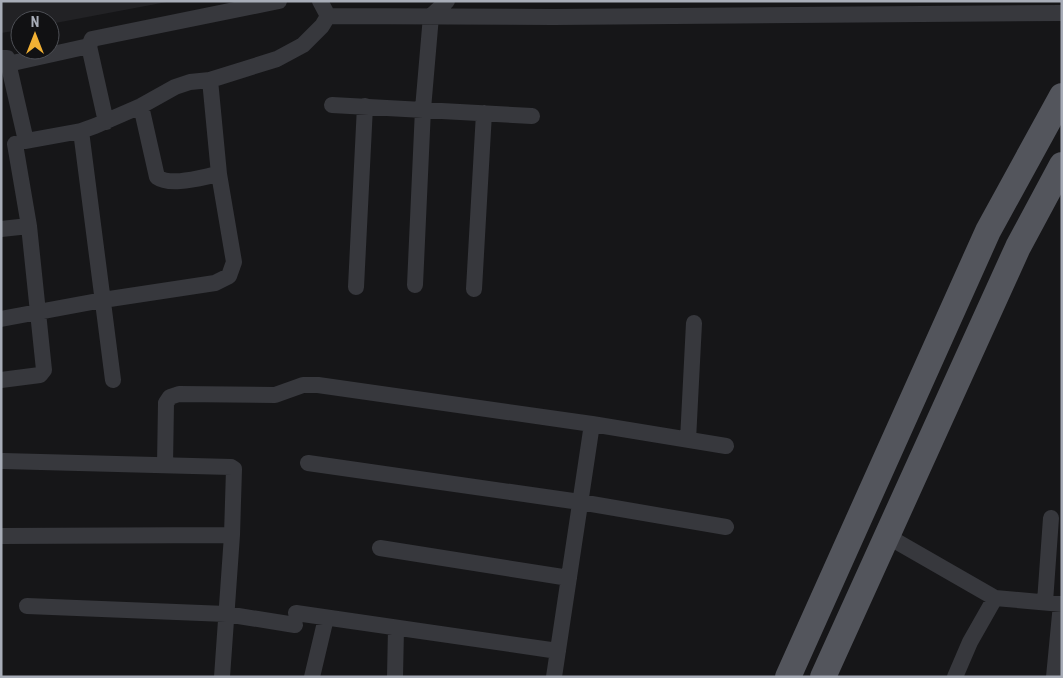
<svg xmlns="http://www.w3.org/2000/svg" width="1063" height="678" font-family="'Roboto Condensed',sans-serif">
  <rect width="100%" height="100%" fill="#161618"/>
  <!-- built -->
  <path fill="#222225" d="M1,1h171l-122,23v-4h-30v10l-19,3z"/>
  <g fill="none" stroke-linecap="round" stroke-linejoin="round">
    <!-- minor -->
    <path stroke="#37383d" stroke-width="16" d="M320,1l8,15
      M1,58h6l19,83 55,-10 14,-5 46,-20 34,-19 15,-5 20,-2 67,-21 26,-14 19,-19 6,-10 226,1 508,-4
      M8,64l81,-18
      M332,105l200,11
      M141,106l16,71c14,10 45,0 62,-3
      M106,122l-17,-76 3,-7 187,-38
      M81,131l32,249
      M15,144l14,82
      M1,229l28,-3 15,144 -4,5 -39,5
      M415,285l8,-176 8,-93 16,-15
      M356,287l9,-181
      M474,289l10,-176
      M1,319l102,-19 112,-17 14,-7 5,-14 -15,-88 -9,-94
      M592,424l134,22
      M688,440l6,-117
      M3,461l228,6 3,2 -2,66 -10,142
      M308,463l272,39 146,25
      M165,465l1,-62 4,-6 9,-3 96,1 28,-10h15l274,39 -38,253
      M1,536l231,-1
      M887,536l108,62 67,6
      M380,548l189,30
      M1045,602l6,-84
      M27,606l199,8 69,11
      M296,613l262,38
      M312,677l14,-59
      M395,677l1,-49
      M955,677l15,-35 25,-44
      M1054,677l7,-73"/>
    <!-- primary -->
    <path stroke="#53555c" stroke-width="26" d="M788,677l200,-446 74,-135
      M823,677l195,-430 44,-82"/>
  </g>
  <!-- border -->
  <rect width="1063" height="678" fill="none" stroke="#a8adb8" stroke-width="5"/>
  <!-- north arrow -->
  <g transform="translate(35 35)"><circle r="24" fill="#111113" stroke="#4d4f55"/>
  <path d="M0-4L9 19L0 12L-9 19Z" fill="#f2b134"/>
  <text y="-8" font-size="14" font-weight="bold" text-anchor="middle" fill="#a8adb8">N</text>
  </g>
</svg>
